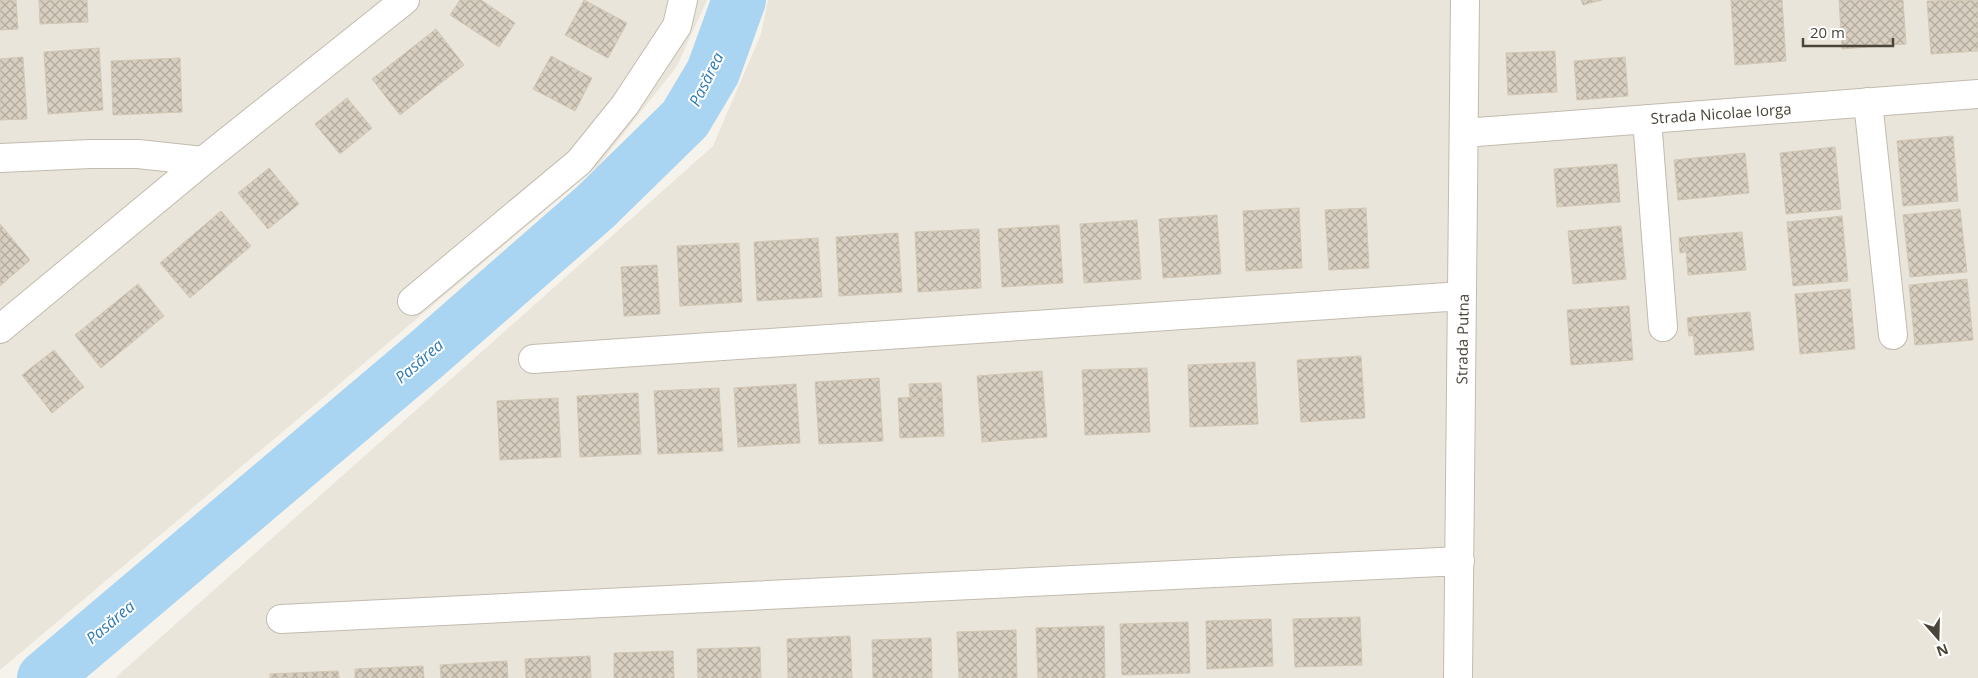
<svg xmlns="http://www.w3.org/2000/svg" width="1978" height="678" font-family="'Open Sans',sans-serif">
  <defs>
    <pattern id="building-cross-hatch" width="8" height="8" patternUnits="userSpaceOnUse" patternTransform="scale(1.25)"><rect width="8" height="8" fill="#d8cfc1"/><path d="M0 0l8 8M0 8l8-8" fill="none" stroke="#b1aa9e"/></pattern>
  </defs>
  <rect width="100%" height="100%" fill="#f6f3ec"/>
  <!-- residential -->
  <path fill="#eae5da" d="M0,0h707l-30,66 -79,100 -598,504z
    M768,0h1210v678h-1863l598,-532 48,-112z"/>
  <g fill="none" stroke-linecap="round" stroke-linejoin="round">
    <!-- river -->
    <path stroke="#a9d4f2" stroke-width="54" d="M44,678l383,-324 168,-147 90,-88 28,-47 26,-72"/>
  </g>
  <!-- building -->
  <path fill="url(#building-cross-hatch)" stroke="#d3c7b4" d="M0,0h16l2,29 -18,1z
    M39,0h48l1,22 -48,2z
    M460,0h21l34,23 -16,24 -49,-32z
    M584,0l43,23 -19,35 -43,-23z
    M1581,0h21l-19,5z
    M1731,0h51l4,61 -51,4z
    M1839,0h64l3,44 -64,5z
    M1978,0v51l-47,3 -4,-53z
    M436,29l28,36 -64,50 -28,-36z
    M99,48l4,62 -55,4 -4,-62z
    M1555,51l2,41 -49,3 -2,-42z
    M551,56l41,22 -17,33 -42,-22z
    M23,57l4,62 -27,1v-61z
    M1625,57l3,39 -51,4 -3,-39z
    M180,58l2,54 -69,3 -2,-54z
    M347,98l25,30 -32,26 -25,-30z
    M1953,136l5,65 -55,5 -6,-65z
    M1835,147l6,62 -55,5 -6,-61z
    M1745,153l4,40 -71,7 -4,-40z
    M1617,164l3,38 -63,5 -3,-38z
    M269,168l30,36 -31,25 -30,-36z
    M1299,208l3,60 -56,3 -3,-60z
    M1366,208l3,60 -40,2 -4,-60z
    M1960,209l7,63 -57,5 -7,-62z
    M221,211l30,35 -61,52 -30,-35z
    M1217,215l4,59 -58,4 -4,-59z
    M1842,216l6,65 -55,5 -6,-64z
    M1137,220l4,59 -57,4 -4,-59z
    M0,224l30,36 -30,26z
    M1059,225l4,58 -61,4 -4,-58z
    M1621,226l5,53 -53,5 -5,-53z
    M979,229l2,59 -63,4 -3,-60z
    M1742,232l4,38 -58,5 -3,-38z
    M898,233l4,59 -63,4 -3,-59z
    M1685,237l1,15 -6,1 -1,-15z
    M818,238l4,59 -65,4 -3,-59z
    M739,243l3,59 -62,4 -3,-60z
    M657,265l3,49 -36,2 -3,-49z
    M1967,279l6,61 -58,5 -6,-60z
    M138,284l26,32 -63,52 -26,-33z
    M1850,289l5,60 -55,5 -5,-60z
    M1629,306l4,54 -62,5 -4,-55z
    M1750,312l4,38 -59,5 -3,-38z
    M1692,317l2,18 -5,1 -2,-18z
    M54,350l30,37 -32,26 -30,-38z
    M1361,356l4,62 -64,4 -4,-62z
    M1255,362l3,62 -68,3 -2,-62z
    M1147,368l3,64 -65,3 -3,-65z
    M1042,371l5,66 -65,5 -5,-66z
    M879,378l4,63 -64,3 -4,-62z
    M941,383l1,13 -32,2 -1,-14z
    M796,384l4,59 -62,4 -4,-59z
    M719,388l4,63 -65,3 -4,-63z
    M638,393l3,61 -61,3 -3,-61z
    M942,396l2,40 -44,2 -2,-40z
    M558,398l3,59 -61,3 -3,-59z
    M1360,617l2,48 -67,2 -2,-48z
    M1271,619l2,47 -66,3 -1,-48z
    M1188,622l2,51 -68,2 -2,-51z
    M1104,626l1,52h-67l-2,-50z
    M1016,630l1,48h-58l-2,-46z
    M850,636l2,42h-64l-1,-39z
    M931,638l1,40h-59l-1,-38z
    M760,647l1,31h-63l-1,-29z
    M673,651l1,27h-60v-25z
    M590,656l1,22h-65l-1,-19z
    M507,661l1,17h-67l-1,-13z
    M423,666l1,12h-69v-9z
    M338,671l1,7h-69v-4z"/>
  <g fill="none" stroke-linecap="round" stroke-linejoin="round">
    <!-- minor casing -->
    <g stroke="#c2bbae" stroke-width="30">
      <path id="minor" d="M1868,102l25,233
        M1647,119l16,208
        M1464,133l514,-39
        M0,158l90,-4h48l65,7
        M412,301l167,-139 46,-57 52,-79 6,-26
        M0,329l203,-168 202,-161
        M533,359l929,-63
        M281,619l1179,-58
        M1458,678l7,-678"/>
    </g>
    <!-- minor -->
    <use href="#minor" stroke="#fff" stroke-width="28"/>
  </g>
  <g text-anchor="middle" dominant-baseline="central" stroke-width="4" stroke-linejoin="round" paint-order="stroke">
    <!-- street labels -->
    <g font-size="15" fill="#4b4439" stroke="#fff">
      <text transform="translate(1721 113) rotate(-4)">Strada Nicolae Iorga</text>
      <text transform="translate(1462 339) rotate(-89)">Strada Putna</text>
    </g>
    <!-- water labels -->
    <g font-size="16" font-style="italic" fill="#2e7ab2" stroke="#fff">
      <text transform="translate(706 79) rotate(-64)">Pasărea</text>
      <text transform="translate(419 361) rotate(-41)">Pasărea</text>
      <text transform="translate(110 622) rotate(-40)">Pasărea</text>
    </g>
  </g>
  <!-- north arrow -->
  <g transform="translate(1938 638) rotate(160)" stroke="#ffffff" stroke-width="4" paint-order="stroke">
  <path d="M0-4L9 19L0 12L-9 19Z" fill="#4b4439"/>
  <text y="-8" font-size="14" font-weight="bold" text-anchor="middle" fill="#4b4439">N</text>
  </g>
  <!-- scale -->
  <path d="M1803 38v8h90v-8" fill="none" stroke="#4b4439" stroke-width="2.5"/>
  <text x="1810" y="38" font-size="15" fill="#4b4439" stroke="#ffffff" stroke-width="4" paint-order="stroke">20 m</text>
</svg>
